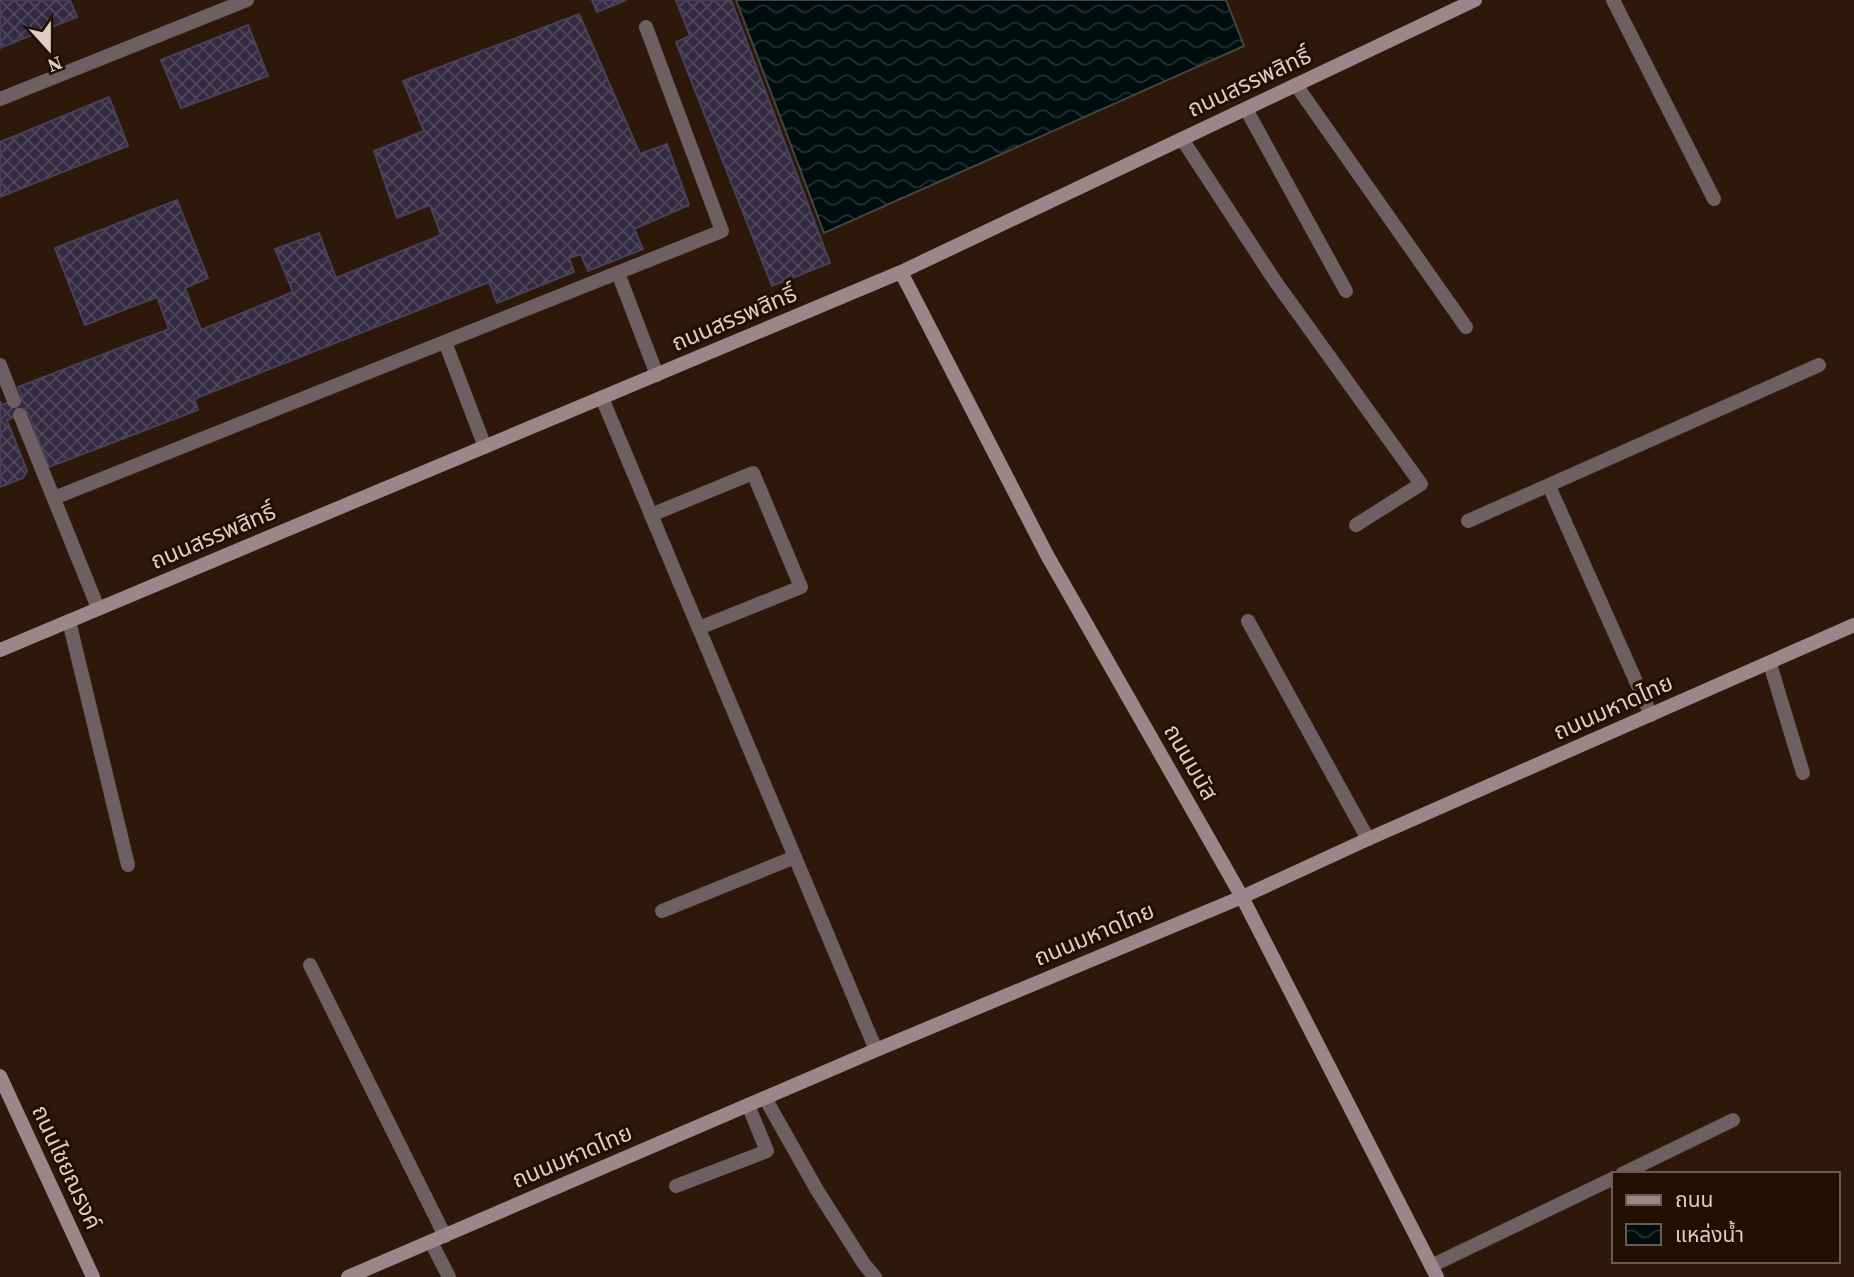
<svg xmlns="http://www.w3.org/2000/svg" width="1854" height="1277" font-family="'Source Serif 4','Noto Sans Thai',serif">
  <defs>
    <pattern id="water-waves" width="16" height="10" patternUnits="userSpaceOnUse" patternTransform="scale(1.75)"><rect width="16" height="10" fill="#000d0e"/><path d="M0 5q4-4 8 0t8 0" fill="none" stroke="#252f2f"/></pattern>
    <pattern id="building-cross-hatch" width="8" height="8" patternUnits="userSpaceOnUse" patternTransform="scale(1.75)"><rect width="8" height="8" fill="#332b42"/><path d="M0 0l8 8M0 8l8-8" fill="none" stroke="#50495c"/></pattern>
  </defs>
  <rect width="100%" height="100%" fill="#2d1809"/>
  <!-- water -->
  <path fill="url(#water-waves)" stroke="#424745" stroke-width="2" d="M736,0h490l18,46 -420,187z"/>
  <!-- building -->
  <path fill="url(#building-cross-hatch)" stroke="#494159" stroke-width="2" d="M3,0h67l7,17 -77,31v-47z
    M592,0h34l-29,12z
    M676,0h55l99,263 -58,23 -96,-244 14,-6z
    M579,14l61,140 27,-10 22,61 -55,24 9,20 -55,22 -7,-17 -12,4 5,14 -77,31 -8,-21 -295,117 4,11 -149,57 -21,-55 -21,8 20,51 -4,7 -23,9v-86l2,4 20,-8 -4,-10 151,-58 -12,-32 -72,28 -30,-77 122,-48 31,78 -23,10 16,42 92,-38 -18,-43 44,-16 17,45 105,-43 -11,-30 -33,13 -23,-67 50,-20 -21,-50z
    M248,25l20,51 -87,32 -20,-48z
    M109,97l19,49 -128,51v-55z"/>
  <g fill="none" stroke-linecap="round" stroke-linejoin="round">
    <!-- lane -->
    <path stroke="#6e6062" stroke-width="14" d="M0,99l247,-99
      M1246,109l100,182
      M1182,139l93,142 146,203 -65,41
      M618,273l39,102
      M445,342l40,105
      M0,365l14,36
      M20,415l78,193
      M54,498l668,-267 -76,-204
      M651,515l102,-42 48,114 -102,41
      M1248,621l120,218
      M1770,664l33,109
      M662,911l133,-54
      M310,965l135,271
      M765,1098l52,92 47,74 11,13
      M676,1186l91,-35 -19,-46
      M431,1242l18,35"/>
    <!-- street -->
    <path stroke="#6e6062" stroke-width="14" d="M1613,0l101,199
      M1296,85l170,242
      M602,398l274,652
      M1549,486l102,229
      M1468,521l351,-156
      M69,621l59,244
      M1622,1174l111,-54
      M1431,1266l183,-88"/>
    <!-- secondary -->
    <path stroke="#9d868a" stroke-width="14" d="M901,272l146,283 195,342 195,380
      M0,650l901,-378 574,-272
      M0,1076l93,201
      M348,1277l528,-227 366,-153 126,-58 486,-214"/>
  </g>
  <g text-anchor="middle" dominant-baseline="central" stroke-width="6" stroke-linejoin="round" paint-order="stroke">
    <!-- street labels -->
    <g font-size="23" fill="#dccec4" stroke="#220f02">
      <text transform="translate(1249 82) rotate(-25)">ถนนสรรพสิทธิ์</text>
      <text transform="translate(734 318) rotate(-23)">ถนนสรรพสิทธิ์</text>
      <text transform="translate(213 536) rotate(-23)">ถนนสรรพสิทธิ์</text>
      <text transform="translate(1613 707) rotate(-24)">ถนนมหาดไทย</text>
      <text transform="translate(1191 762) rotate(60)">ถนนมนัส</text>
      <text transform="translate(1094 934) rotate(-23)">ถนนมหาดไทย</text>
      <text transform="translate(572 1156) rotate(-23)">ถนนมหาดไทย</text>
      <text transform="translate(67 1167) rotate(65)">ถนนไชยณรงค์</text>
    </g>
  </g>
  <!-- legend -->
  <rect x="1612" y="1172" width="228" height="91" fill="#220f02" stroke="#6c5b50" stroke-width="2"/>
  <rect x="1626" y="1195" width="35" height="10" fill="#9d868a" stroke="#6c5b50" stroke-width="2"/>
  <text x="1675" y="1207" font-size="21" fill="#dccec4">ถนน</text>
  <rect x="1626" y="1224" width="35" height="21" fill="url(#water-waves)" stroke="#6c5b50" stroke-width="2"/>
  <text x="1675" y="1242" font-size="21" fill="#dccec4">แหล่งน้ำ</text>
  <!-- north arrow -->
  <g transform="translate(49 49) rotate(159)" stroke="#220f02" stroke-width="5" paint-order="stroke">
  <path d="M0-5L12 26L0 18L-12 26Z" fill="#dccec4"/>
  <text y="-10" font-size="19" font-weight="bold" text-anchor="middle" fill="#dccec4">N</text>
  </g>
</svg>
